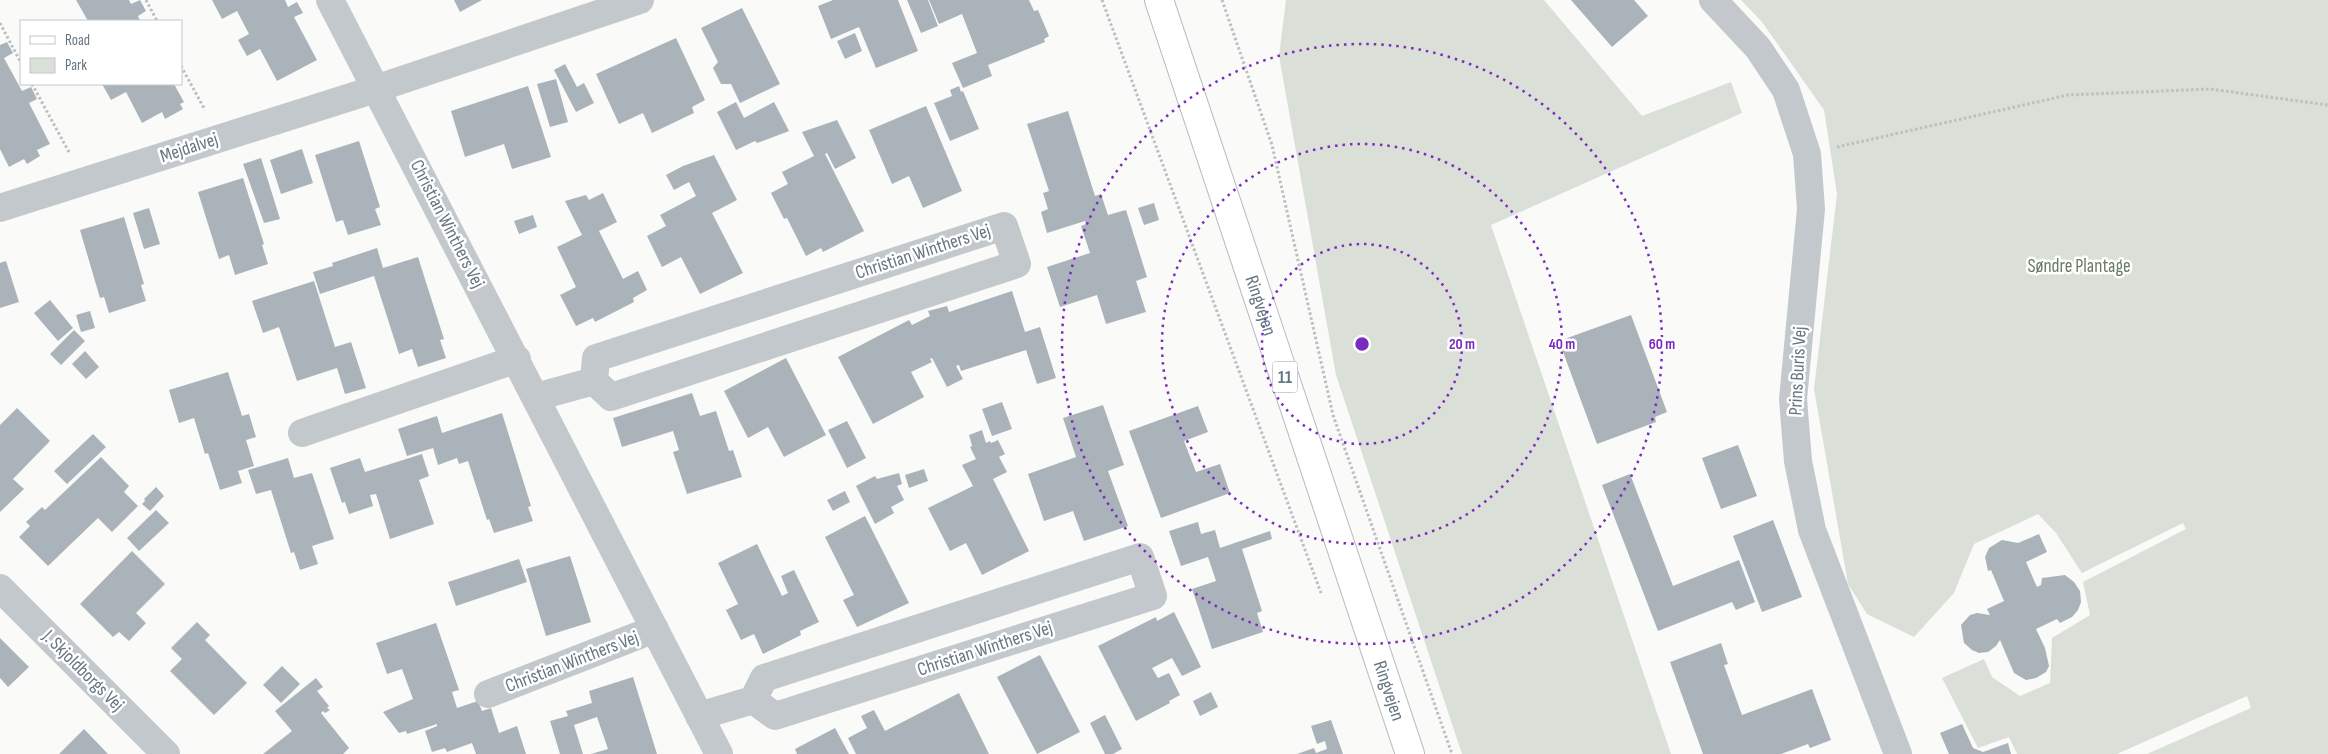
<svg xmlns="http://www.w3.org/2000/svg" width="2328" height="754" font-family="'Sofia Sans Condensed',sans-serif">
  <rect width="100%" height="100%" fill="#fafaf8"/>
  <!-- green -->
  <path fill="#dadfd7" d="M1286,0h258l98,116 89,-34 11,31 -251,112 180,529h-209l-126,-379 -57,-319z
    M1741,0h587v754h-181l104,-46 -4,-12 -130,58h-100l-8,-17 -31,11 -36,-70 42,-19 8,18 28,19 30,-13 2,-45 38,-23 -7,-33 103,-53 -3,-6 -101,50 -26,-40 -18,-19 -64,30 -20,49 -40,44 -47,-23 -19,-30 -34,-195 23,-195 -13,-84 -62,-88z"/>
  <!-- building -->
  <path fill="#aab3b9" d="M76,0h53l2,4 9,-4 6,11 -8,5 2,5h-52z
    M212,0h73l3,7 9,-5 6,11 -9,4 23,43 -40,21 -17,-32 -13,7 -9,-16 11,-6 -12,-23 -15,8z
    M454,0h28l-22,12z
    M833,0h65l20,51 -42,17 -17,-41 -28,12 -13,-33z
    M907,0h21l10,26 -17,7z
    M929,0h100l5,11 4,-1 11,26 -5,3 1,3 -57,23 4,11 -29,12 -11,-25 25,-10 -15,-39 -23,10z
    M1571,0h63l14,16 -36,31z
    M742,8l38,76 -40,19 -9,-19h-10l-8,-16 5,-6 -17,-34z
    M855,33l7,18 -17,8 -8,-18z
    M676,38l29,62 -13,7 2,6 -42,20 -9,-20 -24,11 -23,-50z
    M7,42l6,11 -9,5 18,33 9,-4 6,12 -8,4 21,41 -13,6 3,6 -13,8 -3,-5 -15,8 -9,-18v-104z
    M565,64l12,23 7,-4 10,20 -18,9 -22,-42z
    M556,79l12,43 -18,5 -13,-43z
    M102,84h72l10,18 -4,2 3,5 -18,10 -3,-7 -20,11 -16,-31 -15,8z
    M528,86l23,71 -39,12 -8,-25 -39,13 -14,-46z
    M959,86l2,6 2,-1 16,38 -29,12 -16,-38 18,-7 -2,-6z
    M736,102l8,16 30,-16 15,29 -32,12 -2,-2 -19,9 -19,-38z
    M926,106l36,85 -39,17 -14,-32 -17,8 -23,-54z
    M1068,111l27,85 6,-2 7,21 18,-5 21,67 -11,4 10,31 -40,12 -9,-29 -37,12 -13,-40 43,-14 -9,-27 5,-2 -1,-3 -38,12 -6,-21 7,-3 -5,-16 6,-2 -22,-67z
    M837,120l19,38 -21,11 -8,-16 -2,1 39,77 -41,21 -2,-4 -15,8 -19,-38 -3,1 -13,-26 17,-9 -6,-12 32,-16 -12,-24z
    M359,141l21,66 -5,2 6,16 -33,10 -5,-15 -7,2 -21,-67z
    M302,149l11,34 -32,11 -11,-34z
    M714,155l23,45 -25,13 31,60 -43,21 -19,-37 -19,10 -15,-31 19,-10 -6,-11 36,-19 -7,-14 -15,8 -8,-15 17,-9z
    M261,158l19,61 -16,4 -21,-59z
    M243,178l21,66 -2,1 6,19 -33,11 -6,-20 -10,4 -21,-67z
    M603,193l14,29 -18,9 24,48 15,-8 9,19 -14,8 1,4 -39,20 -2,-4 -17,8 -16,-31 16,-8 -19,-40 25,-12 -17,-34 21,-6 3,5z
    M1154,203l5,17 -15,5 -6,-17z
    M149,208l11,36 -16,5 -11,-36z
    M533,215l4,12 -18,7 -5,-13z
    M124,217l20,67 -3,1 5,16 -37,12 -5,-16 -4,1 -20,-68z
    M377,248l6,20 35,-11 26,82 -4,1 6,18 -28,9 -6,-18 -13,5 -25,-78 -54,18 -7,-22 20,-6 -1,-3z
    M6,261l13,41 -19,6v-45z
    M314,281l21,66 16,-5 15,46 -21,6 -8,-26 -40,13 -18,-54 -16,6 -11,-32z
    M1012,291l13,41 15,-5 16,51 -19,6 -11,-34 -65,21 -2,-6 -3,1 7,13 -16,8 -15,-29 -2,1 2,3 -21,10 13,25 -51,27 -35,-67 71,-37 3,5 18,-9 -2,-5 19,-5 2,6z
    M50,300l23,28 -15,13 -24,-28z
    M90,311l5,17 -14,4 -5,-17z
    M1631,315l36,97 -12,5 1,5 -59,22 -38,-103z
    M74,330l11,11 -24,24 -11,-11z
    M85,351l14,16 -13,12 -14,-15z
    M786,358l40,77 -42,22 -16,-30 -20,11 -24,-47z
    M228,372l14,44 7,-2 7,23 -10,3 8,26 -16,5 4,12 -22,7 -12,-37 -3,1 -11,-36 -15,5 -10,-33z
    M692,393l8,23 16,-5 13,40 4,-1 9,27 -55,17 -14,-42 6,-2 -6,-19 -51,16 -9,-29z
    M1002,402l10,27 -20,7 -10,-27z
    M1103,405l21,60 -16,6 20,55 -44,15 -11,-30 -29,10 -16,-47 48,-17 -13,-39z
    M1198,406l10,26 -24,9 12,31 24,-8 10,29 -69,25 -32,-87z
    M17,408l33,33 -37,38 11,10 -24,23v-87z
    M502,413l29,93 -3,1 5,14 -39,12 -5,-14 -2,1 -19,-59 -9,3 -2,-6 -19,7 -5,-17 -26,8 -9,-27 39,-13 5,17z
    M847,421l19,37 -19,10 -19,-38z
    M982,430l4,13 4,-2 1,2 7,-3 7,14 -6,3 8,15 -14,7 36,72 -47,24 -16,-32 -16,8 -22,-43 45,-22 -11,-21 14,-6 -6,-12 2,-1 -3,-11z
    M93,434l13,13 -39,37 -13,-13z
    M1738,445l19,51 -36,13 -19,-51z
    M422,454l7,22 -10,4 15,44 -44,15 -14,-45 -6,1 3,11 -24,8 -4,-12 -3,1 -12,-35 30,-10 5,14z
    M101,457l28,29 -5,6 14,14 -26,26 -14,-14 -50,48 -29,-29 11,-11 -4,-4 16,-15 3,3z
    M288,458l6,20 18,-5 22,66 -22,7 6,18 -18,6 -6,-18 -3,1 -20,-63 -15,4 -8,-24z
    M924,469l4,12 -19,7 -4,-13z
    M899,473l3,11 -5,2 7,14 -13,7 3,6 -19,11 -19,-38 19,-10 2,3z
    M1630,474l43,112 66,-26 16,42 -19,8 -4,-8 -74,29 -56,-146z
    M156,487l8,9 -14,15 -8,-7 3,-3 -1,-2z
    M845,491l5,11 -17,9 -6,-11z
    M156,510l13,13 -30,28 -12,-13z
    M865,516l44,87 -52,24 -14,-27 11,-5 -29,-58z
    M1773,520l29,77 -40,15 -29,-76z
    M1198,522l3,12 14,-4 5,18 50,-17 2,8 -30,10 20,62 -5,2 6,19 -51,17 -20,-60 24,-8 -8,-24 -27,9 -12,-35z
    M2039,534l8,18 -21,10 11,25 4,-2 1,-7 23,-3 9,7 6,9 1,11 -3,8 -6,7 -12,6 -3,-4 -21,10 9,19 4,18 -3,6 -10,6 -10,2 -12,-7 -14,-33 -4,6 -8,6 -9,1 -7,-3 -8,-7 -3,-18 9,-10 7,-2 13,2 -3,-6 17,-8 -13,-31 -3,1 -3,-14 4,-9 13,-8 16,3z
    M757,544l25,52 6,-3 -7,-17 13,-6 25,52 -19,9 1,4 -38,19 -9,-20 -13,6 -15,-30 12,-6 -20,-41z
    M132,551l33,33 -29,29 10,10 -17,18 -10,-9 -6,5 -33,-33z
    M570,556l21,66 -45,14 -20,-67z
    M519,559l8,23 -71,24 -8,-24z
    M1174,612l27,55 -19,9 -10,-18 -20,10 6,10 11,-5 11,22 -11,6 1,2 -34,18 -38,-75 58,-29 1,4z
    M197,622l13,13 -5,5 42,43 -33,32 -44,-44 12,-12 -11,-11z
    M436,623l23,67 -7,2 5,16 21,-7 4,10 9,-3 8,25 18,-7 9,28h-50l-4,-11 -25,9 -2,-4 -13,4 -7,-21 12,-5v-2l-30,10 -1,-3 -7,2 -16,-21 30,-13 -11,-30 -15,5 -11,-31z
    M0,638l29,29 -21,20 -8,-9z
    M1721,643l7,21 -4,1 18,50 70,-26 19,51 -21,8 -2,-4 -27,10h-78l-33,-92z
    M1040,655l40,77 -43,22 -40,-77z
    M282,666l18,18 -19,19 -18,-18z
    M633,677l24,77h-66l17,-5 -11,-32 -23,8 9,29h-23l-10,-33 18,-5 -2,-5 26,-8 -3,-12z
    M316,678l7,9 -6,4 12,15 -2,2 3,2 -5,3 -2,-2 -2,2 28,35 -6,6h-80l29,-23 -17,-20z
    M1211,692l7,15 -18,9 -7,-15z
    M959,693l30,61h-133l-8,-16 19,-10 -6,-12 13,-6 11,21z
    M1105,715l17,34 -9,5h-8l-15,-31z
    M1331,720l12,34h-46l17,-6 2,5 11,-4 -2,-8 -8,3 -6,-18z
    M1962,724l11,24 10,4 25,-9 3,11h-62l-9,-21z
    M835,728l14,26h-52l-2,-5z
    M84,729l24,25h-49z"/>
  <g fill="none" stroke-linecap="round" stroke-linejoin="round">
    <!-- major casing -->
    <g stroke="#b5babe" stroke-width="30">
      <g id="major">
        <path id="s1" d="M1159,0l251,754"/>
      </g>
    </g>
    <!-- path -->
    <path stroke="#bbbfc2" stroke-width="3" stroke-dasharray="2.5 2.5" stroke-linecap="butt" d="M146,0l11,21
      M1102,0l219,593
      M1222,0l50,145 61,270 119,339
      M0,23l21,40
      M181,66l24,44
      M32,84l38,70
      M1837,147l231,-52 142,-6 118,16"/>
    <!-- minor -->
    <path stroke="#c3c8cc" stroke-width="28" d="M330,0l389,754
      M1713,0l45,48 28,42 21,64 4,55 -18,190 5,62 14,69 86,224
      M0,208l360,-114 280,-94
      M536,397l58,-16 17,16 406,-133 -13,-38 -408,132 -2,23
      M302,433l215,-74
      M0,588l166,166
      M488,694l167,-65
      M699,716l54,-16 11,-22 376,-121 13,39 -378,120 -22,-16"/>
    <!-- major -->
    <use href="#major" stroke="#fff" stroke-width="28"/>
  </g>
  <!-- distance rings -->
  <g fill="none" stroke="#7b2cbf" stroke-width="2.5" stroke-dasharray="2.5 5">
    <circle cx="1362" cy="344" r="100"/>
    <circle cx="1362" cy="344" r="200"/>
    <circle cx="1362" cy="344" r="300"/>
  </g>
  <g text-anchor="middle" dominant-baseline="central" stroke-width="5" stroke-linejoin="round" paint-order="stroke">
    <!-- shield labels -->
    <rect fill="#fff" stroke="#939fa8" stroke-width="1" x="1272.5" y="361.5" width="25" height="31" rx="4"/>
    <g font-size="18" font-weight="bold" fill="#657683">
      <text x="1285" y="377">11</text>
    </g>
    <!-- street labels -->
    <g font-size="19" fill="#657683" stroke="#fff">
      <text transform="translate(189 148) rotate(-18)">Mejdalvej</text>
      <text transform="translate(447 224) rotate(63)">Christian Winthers Vej</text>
      <text transform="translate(923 252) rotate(-18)">Christian Winthers Vej</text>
      <text stroke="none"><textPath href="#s1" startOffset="322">Ringvejen</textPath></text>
      <text transform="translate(1798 371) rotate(-87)">Prins Buris Vej</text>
      <text transform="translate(985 649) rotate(-18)">Christian Winthers Vej</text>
      <text transform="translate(572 662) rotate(-21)">Christian Winthers Vej</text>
      <text transform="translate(83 671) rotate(45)">J. Skjoldborgs Vej</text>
      <text stroke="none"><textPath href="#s1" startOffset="728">Ringvejen</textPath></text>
    </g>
    <!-- park labels -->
    <g font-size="19" fill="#687a64" stroke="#fff">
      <text x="2079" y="266">Søndre Plantage</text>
    </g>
  </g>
  <circle cx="1362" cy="344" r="8" fill="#7b2cbf" stroke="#fff" stroke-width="2.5"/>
  <g font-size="15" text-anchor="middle" font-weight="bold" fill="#7b2cbf" stroke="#fff" stroke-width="5" stroke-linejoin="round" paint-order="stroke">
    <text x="1462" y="349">20 m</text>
    <text x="1562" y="349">40 m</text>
    <text x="1662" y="349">60 m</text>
  </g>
  <!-- legend -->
  <rect x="20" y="20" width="162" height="65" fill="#ffffff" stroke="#c1c8cd"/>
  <rect x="30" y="36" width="25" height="8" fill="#ffffff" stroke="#c1c8cd"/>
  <text x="65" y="45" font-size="15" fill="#657683">Road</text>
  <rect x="30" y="58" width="25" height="15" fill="#dadfd7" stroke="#c1c8cd"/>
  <text x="65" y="70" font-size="15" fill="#657683">Park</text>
</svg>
